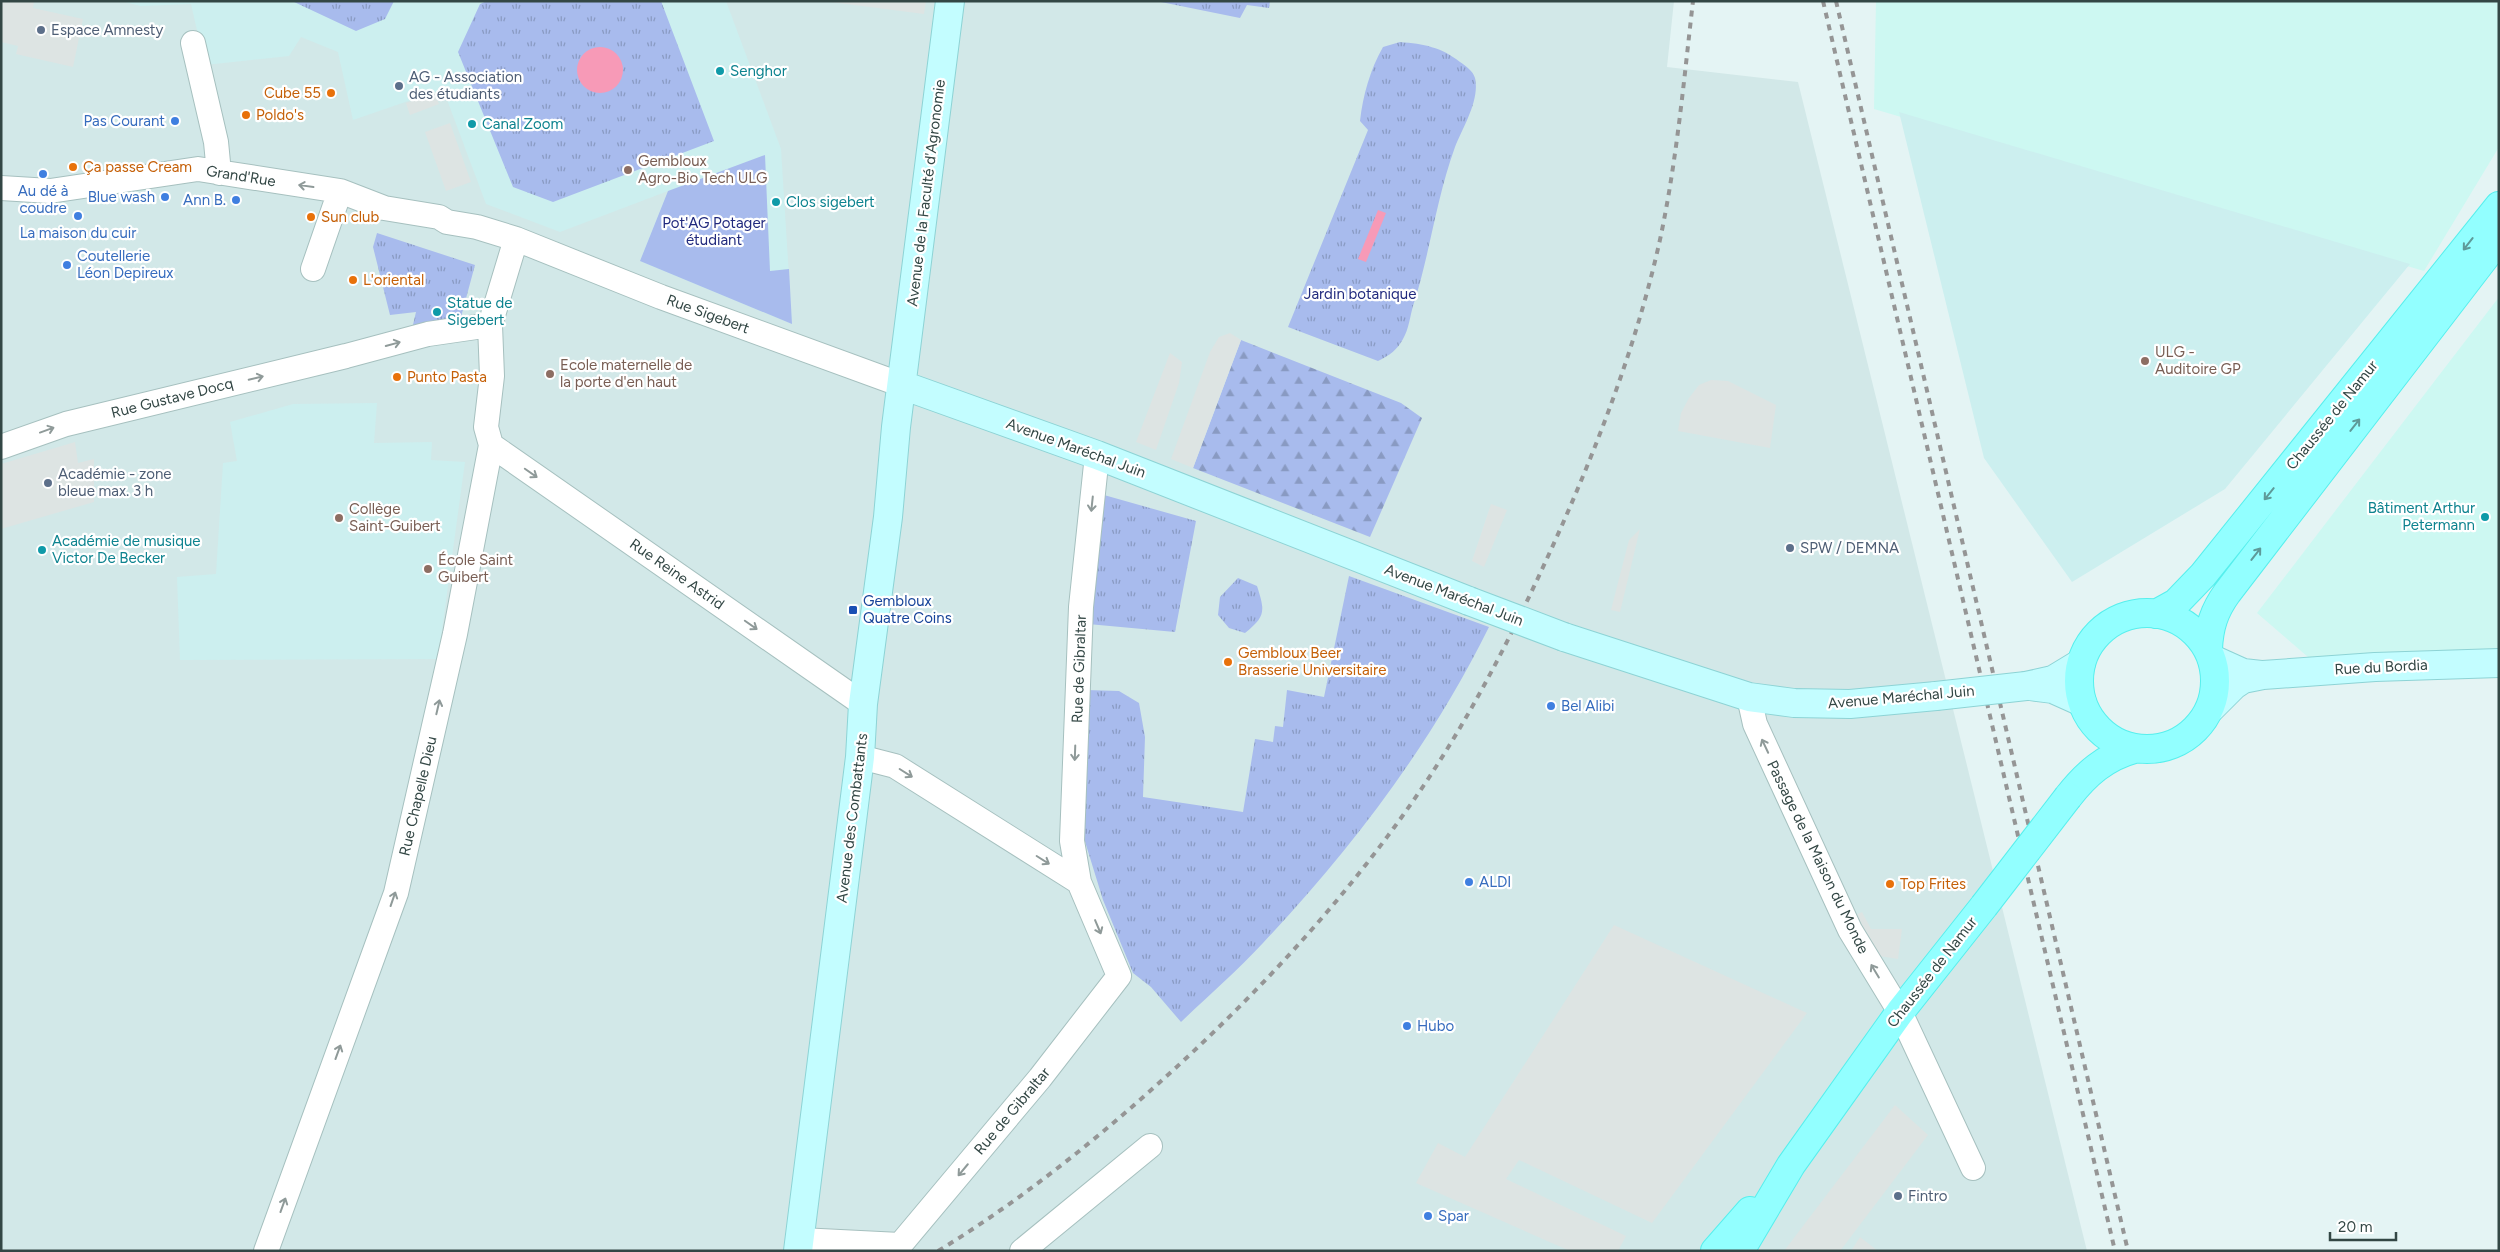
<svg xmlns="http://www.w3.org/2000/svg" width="2500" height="1252" font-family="Figtree,sans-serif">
  <defs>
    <pattern id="grass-tufts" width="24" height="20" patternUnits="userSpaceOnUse" patternTransform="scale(1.25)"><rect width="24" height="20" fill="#a8bbed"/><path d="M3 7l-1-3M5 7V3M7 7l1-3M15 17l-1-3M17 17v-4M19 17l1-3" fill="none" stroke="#899ac2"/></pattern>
    <pattern id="forest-firs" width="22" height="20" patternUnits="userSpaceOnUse" patternTransform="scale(1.25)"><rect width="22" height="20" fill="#a8bbed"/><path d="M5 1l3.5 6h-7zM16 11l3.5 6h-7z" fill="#899ac2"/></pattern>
  </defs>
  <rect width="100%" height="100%" fill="#e4f4f4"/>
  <!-- residential -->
  <path fill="#d2e8e8" d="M1,1h1673l-7,66 131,15 289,1169h-2086z"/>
  <!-- commercial -->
  <path fill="#cdf8f2" d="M1876,1h623v146l-75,124 -550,-162z
    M2499,297v356l-176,17 -66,-57z"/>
  <!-- education -->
  <path fill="#ccefef" d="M121,1h605l55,148 11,175 -152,-63 28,-70 -108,41 -74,-28 -43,-115 -90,31 -15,-68 -37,-15 -12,19 -84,9 -14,-61 -50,2z
    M1899,112l511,152 -185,225 -153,93 -88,-124z
    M377,403l-3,40 58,-1 -1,18 34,2 -27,197 -258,1 -3,-83 39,-3 7,-111 14,-2 -7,-39 63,-18z"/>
  <!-- grass -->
  <path fill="url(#grass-tufts)" d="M292,1h102l-9,18 -29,12z
    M487,1h174l53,140 -161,61 -40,-15 -55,-135 22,-48z
    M1156,1h114l-1,7 -22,-3 -7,13z
    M1400,42c24,2 41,5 60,20 6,4 13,9 15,16 5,22 -12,49 -20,69 -19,52 -25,107 -42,159 -3,10 -4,23 -10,33 -5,10 -14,17 -25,22l-90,-34 80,-197 -8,-9c3,-26 10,-51 23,-74z
    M377,233l98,32 -14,52 -49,12 4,-17 -26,3 -17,-68z
    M1104,495l92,26 -21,111 -87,-8z
    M1349,576l140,51c-59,119 -136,220 -226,316 -26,28 -55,53 -82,79l-30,-35 -18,-14 -30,-73 -20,-65 3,-145 33,1 20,12 6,34 -2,60 100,15 12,-73 18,3 2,-16 8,1 4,-37 37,7z
    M1238,578l19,8c8,25 9,30 -12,47l-16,-5 -11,-13 2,-18z"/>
  <!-- forest -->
  <path fill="url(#forest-firs)" d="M1241,340l160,63 21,15 -52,119 -177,-69z"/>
  <!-- garden -->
  <path fill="#a8bbed" d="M765,155l5,116 19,-2 3,55 -152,-63 28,-70z"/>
  <!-- parking -->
  <path fill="#dde4e3" d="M1,1h33l-1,7 50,11 -10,48 -57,-13 2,-8 -17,-4z
    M823,1h103l-2,13z
    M435,93l4,11 -29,11 -4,-12z
    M450,123l21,59 -25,9 -21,-59z
    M1230,333l11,7 -48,128 -22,-9 39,-107 9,-15z
    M1170,353l12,9 -3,21 -23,67 -20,-8z
    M1711,380l17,1 48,24 -6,43 -92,-17 3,-18 8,-15 10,-13z
    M75,442l3,21 16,-4v43l-93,27v-65z
    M1491,504l16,6 -23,57 -12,-6z
    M1640,529l-20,83 -9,-2 18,-70z
    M1862,912l9,17h31l-4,30 -25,-4 -19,-39z
    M1614,925l193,88 -155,210 -133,-63 -13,19 120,57 -8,15h-48l-154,-68 22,-40 27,14z
    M1895,1105l33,30 -88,116h-56z
    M1860,1237l18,14h-27z"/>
  <!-- water -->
  <path fill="#f79ab7" d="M577 70a23 23 0 1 1 46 0a23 23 0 1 1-46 0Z
    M1378,210l8,3 -20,49 -8,-3z"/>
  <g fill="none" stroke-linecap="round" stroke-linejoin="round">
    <!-- street casing -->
    <g stroke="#a6c0bf" stroke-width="26">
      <path id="street" d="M193,43l23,99 3,31
        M1,188l49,3 148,-22 142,22 44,17 55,9 8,5 30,5 39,12 145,58 241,88
        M313,269l27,-78
        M491,445l372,259
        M1,447l65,-23 280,-68 82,-22 62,-9
        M1749,697l6,27 95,206 50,82 73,156
        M860,757l35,9 184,116
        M800,1240l100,5 140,-167 79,-102 -40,-94 -7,-41 9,-234 16,-152
        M266,1251l130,-358 59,-259 36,-189 -5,-18 6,-51 -2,-51 26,-86
        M1022,1251l128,-105"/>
    </g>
    <!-- secondary casing -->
    <g stroke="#8dd3d5" stroke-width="30">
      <path id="secondary" d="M902,385l195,70 372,146
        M1564,637l185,60 45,6 56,1 86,-8
        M2212,659l31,14 18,2
        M2026,686l27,-6 28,-17
        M2030,686l23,3 29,13
        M2211,708l23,-23 9,-6 20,-4 112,-8 124,-4
        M798,1251l62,-494 3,-53 25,-187 8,-90 54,-426"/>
    </g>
    <!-- primary casing -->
    <g stroke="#57efed" stroke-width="30">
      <path id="primary" d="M2079 681a68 68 0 1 1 136 0a68 68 0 1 1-136 0Z
        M2156,614l20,-11 27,-28 296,-369
        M2208,649c1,-22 6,-38 19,-56l272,-354
        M2068,797c18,-23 37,-40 66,-48
        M1715,1251l35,-40
        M1740,1251l51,-86 109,-153 84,-106"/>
    </g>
    <!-- street -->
    <use href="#street" stroke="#fff" stroke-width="24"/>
    <!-- secondary -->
    <use href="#secondary" stroke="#c3fdff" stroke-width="28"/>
    <!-- primary -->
    <use href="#primary" stroke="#92ffff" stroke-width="28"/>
    <!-- rail -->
    <path stroke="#959595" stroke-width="4" stroke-dasharray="6 6" stroke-linecap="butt" d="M1823,1l292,1250
      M1836,1l292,1250
      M938,1251c69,-42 134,-92 195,-145 109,-95 210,-201 291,-321 55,-82 99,-172 139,-262 40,-91 77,-190 98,-288 16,-77 23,-156 32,-234"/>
    <!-- secondary-bridge casing -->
    <g stroke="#8dd3d5" stroke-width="30" stroke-linecap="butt">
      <path id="secondary-bridge" d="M1469,601l95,36
        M1936,696l90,-10"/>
    </g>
    <!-- primary-bridge casing -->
    <g stroke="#57efed" stroke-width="30" stroke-linecap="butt">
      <path id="primary-bridge" d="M1984,906l84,-109"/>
    </g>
    <!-- secondary-bridge -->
    <use href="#secondary-bridge" stroke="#c3fdff" stroke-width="28"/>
    <!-- primary-bridge -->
    <use href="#primary-bridge" stroke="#92ffff" stroke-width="28"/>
  </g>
  <!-- one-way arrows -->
  <defs><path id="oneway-shaft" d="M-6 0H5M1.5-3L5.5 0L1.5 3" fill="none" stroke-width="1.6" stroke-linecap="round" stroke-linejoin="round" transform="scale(1.25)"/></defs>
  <g stroke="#8f9a99">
    <use href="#oneway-shaft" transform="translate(306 186) rotate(-172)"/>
    <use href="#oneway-shaft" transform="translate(393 344) rotate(-15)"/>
    <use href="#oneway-shaft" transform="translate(256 378) rotate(-14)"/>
    <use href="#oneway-shaft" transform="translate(47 430) rotate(-20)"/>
    <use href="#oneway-shaft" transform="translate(531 473) rotate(35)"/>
    <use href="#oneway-shaft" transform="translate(1092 504) rotate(96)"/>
    <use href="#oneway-shaft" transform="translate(751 625) rotate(35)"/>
    <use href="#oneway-shaft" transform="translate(438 707) rotate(-77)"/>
    <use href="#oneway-shaft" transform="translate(1765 746) rotate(-115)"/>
    <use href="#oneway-shaft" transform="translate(1075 753) rotate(92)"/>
    <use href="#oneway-shaft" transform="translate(906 773) rotate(32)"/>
    <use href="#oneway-shaft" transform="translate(1043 860) rotate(32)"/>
    <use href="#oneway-shaft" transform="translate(393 899) rotate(-71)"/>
    <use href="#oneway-shaft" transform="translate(1098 927) rotate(67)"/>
    <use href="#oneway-shaft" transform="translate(1875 971) rotate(-121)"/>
    <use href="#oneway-shaft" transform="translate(338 1052) rotate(-70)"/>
    <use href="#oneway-shaft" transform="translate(963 1170) rotate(130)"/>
    <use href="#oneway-shaft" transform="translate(283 1205) rotate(-70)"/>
  </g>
  <g stroke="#5e9a99">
    <use href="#oneway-shaft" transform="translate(2468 244) rotate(128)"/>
    <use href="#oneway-shaft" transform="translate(2355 425) rotate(-52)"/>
    <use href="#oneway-shaft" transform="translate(2269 494) rotate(129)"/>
    <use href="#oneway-shaft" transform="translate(2256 554) rotate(-52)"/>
  </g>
  <!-- markers -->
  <g fill="#5c6f8a" stroke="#fff" stroke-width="2">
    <circle cx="41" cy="30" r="5"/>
    <circle cx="399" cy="86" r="5"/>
    <circle cx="48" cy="483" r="5"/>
    <circle cx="1790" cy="548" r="5"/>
    <circle cx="1898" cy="1196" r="5"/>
  </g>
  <g fill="#0f9aa8" stroke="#fff" stroke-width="2">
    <circle cx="720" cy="71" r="5"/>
    <circle cx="472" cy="124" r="5"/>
    <circle cx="776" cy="202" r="5"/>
    <circle cx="437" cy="312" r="5"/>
    <circle cx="2485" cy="517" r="5"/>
    <circle cx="42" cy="550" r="5"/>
  </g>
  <g fill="#e8710a" stroke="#fff" stroke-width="2">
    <circle cx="331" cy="93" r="5"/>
    <circle cx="246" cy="115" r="5"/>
    <circle cx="73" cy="167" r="5"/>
    <circle cx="311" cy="217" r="5"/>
    <circle cx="353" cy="280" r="5"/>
    <circle cx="397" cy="377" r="5"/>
    <circle cx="1228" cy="662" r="5"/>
    <circle cx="1890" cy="884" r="5"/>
  </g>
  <g fill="#3f7fe0" stroke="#fff" stroke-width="2">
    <circle cx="175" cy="121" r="5"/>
    <circle cx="43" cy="174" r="5"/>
    <circle cx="165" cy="197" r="5"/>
    <circle cx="236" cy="200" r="5"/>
    <circle cx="78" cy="216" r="5"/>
    <circle cx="67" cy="265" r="5"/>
    <circle cx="1551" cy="706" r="5"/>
    <circle cx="1469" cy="882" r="5"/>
    <circle cx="1407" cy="1026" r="5"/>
    <circle cx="1428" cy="1216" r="5"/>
  </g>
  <g fill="#8d6e63" stroke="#fff" stroke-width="2">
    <circle cx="628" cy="170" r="5"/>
    <circle cx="2145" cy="361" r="5"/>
    <circle cx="550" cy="374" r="5"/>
    <circle cx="339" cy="518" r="5"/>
    <circle cx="428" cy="569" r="5"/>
  </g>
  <rect fill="#1a4fb4" stroke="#fff" stroke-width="2" x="848" y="605" width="10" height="10" rx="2.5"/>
  <g text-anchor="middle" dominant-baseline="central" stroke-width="4.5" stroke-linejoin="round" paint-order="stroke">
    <!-- service labels -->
    <g font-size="15" fill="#4e5e75" stroke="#fff" text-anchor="start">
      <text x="51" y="30">Espace Amnesty</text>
      <text x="409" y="77">AG - Association<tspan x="409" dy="17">des étudiants</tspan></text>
      <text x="58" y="474">Académie - zone<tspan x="58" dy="17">bleue max. 3 h</tspan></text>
      <text x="1800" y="548">SPW / DEMNA</text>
      <text x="1908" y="1196">Fintro</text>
    </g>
    <!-- culture labels -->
    <g font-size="15" fill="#0d838f" stroke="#fff" text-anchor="start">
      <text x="730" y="71">Senghor</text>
      <text x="482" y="124">Canal Zoom</text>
      <text x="786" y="202">Clos sigebert</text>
      <text x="447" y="303">Statue de<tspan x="447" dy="17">Sigebert</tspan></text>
      <text x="2475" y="508" text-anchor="end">Bâtiment Arthur<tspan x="2475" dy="17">Petermann</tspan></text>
      <text x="52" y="541">Académie de musique<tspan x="52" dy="17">Victor De Becker</tspan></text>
    </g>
    <!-- food labels -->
    <g font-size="15" fill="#c56008" stroke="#fff" text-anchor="start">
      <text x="321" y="93" text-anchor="end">Cube 55</text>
      <text x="256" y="115">Poldo's</text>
      <text x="83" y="167">Ça passe Cream</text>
      <text x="321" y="217">Sun club</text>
      <text x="363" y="280">L'oriental</text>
      <text x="407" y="377">Punto Pasta</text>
      <text x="1238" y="653">Gembloux Beer<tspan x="1238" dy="17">Brasserie Universitaire</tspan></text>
      <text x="1900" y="884">Top Frites</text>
    </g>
    <!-- shop labels -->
    <g font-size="15" fill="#366cbe" stroke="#fff" text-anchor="start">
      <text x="165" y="121" text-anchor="end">Pas Courant</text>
      <text x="43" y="191" text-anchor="middle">Au dé à<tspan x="43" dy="17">coudre</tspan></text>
      <text x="155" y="197" text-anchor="end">Blue wash</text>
      <text x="226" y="200" text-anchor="end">Ann B.</text>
      <text x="78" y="233" text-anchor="middle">La maison du cuir</text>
      <text x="77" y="256">Coutellerie<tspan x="77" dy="17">Léon Depireux</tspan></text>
      <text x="1561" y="706">Bel Alibi</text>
      <text x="1479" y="882">ALDI</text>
      <text x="1417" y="1026">Hubo</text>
      <text x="1438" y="1216">Spar</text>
    </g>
    <!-- education labels -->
    <g font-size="15" fill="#785e54" stroke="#fff" text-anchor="start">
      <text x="638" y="161">Gembloux<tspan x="638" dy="17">Agro-Bio Tech ULG</tspan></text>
      <text x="2155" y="352">ULG -<tspan x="2155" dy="17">Auditoire GP</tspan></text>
      <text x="560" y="365">Ecole maternelle de<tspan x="560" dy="17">la porte d'en haut</tspan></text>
      <text x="349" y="509">Collège<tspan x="349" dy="17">Saint-Guibert</tspan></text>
      <text x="438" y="560">École Saint<tspan x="438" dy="17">Guibert</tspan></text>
    </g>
    <!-- street labels -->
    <g font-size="15" fill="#334745" stroke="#fff">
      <text transform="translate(241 176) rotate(9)">Grand'Rue</text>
      <text transform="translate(926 193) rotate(-83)">Avenue de la Faculté d'Agronomie</text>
      <text transform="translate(708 314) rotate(20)">Rue Sigebert</text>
      <text transform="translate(172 398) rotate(-14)">Rue Gustave Docq</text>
      <text transform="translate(2332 415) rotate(-51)">Chaussée de Namur</text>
      <text transform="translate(1076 448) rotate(20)">Avenue Maréchal Juin</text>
      <text transform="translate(677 574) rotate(35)">Rue Reine Astrid</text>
      <text transform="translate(1454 595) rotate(21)">Avenue Maréchal Juin</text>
      <text transform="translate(2381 667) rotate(-3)">Rue du Bordia</text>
      <text transform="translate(1079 669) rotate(-88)">Rue de Gibraltar</text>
      <text transform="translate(1901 697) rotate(-5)">Avenue Maréchal Juin</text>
      <text transform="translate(418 796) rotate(-77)">Rue Chapelle Dieu</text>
      <text transform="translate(852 818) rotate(-83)">Avenue des Combattants</text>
      <text transform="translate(1818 857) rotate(64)">Passage de la Maison du Monde</text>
      <text transform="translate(1932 972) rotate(-52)">Chaussée de Namur</text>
      <text transform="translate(1012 1111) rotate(-50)">Rue de Gibraltar</text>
    </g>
    <!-- park labels -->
    <g font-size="15" fill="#212a7e" stroke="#fff">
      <text x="714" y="223">Pot'AG Potager<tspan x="714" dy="17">étudiant</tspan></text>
      <text x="1360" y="294">Jardin botanique</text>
    </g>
    <!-- transit labels -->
    <g font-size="15" fill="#164399" stroke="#fff" text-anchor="start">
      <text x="863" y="601">Gembloux<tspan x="863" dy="17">Quatre Coins</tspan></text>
    </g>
  </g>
  <!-- border -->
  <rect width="2500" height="1252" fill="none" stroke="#334745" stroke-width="5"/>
  <!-- scale -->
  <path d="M2330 1232v8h66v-8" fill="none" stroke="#334745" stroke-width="2.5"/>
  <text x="2338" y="1232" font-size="15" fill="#334745" stroke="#ffffff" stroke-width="4" paint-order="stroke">20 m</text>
</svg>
